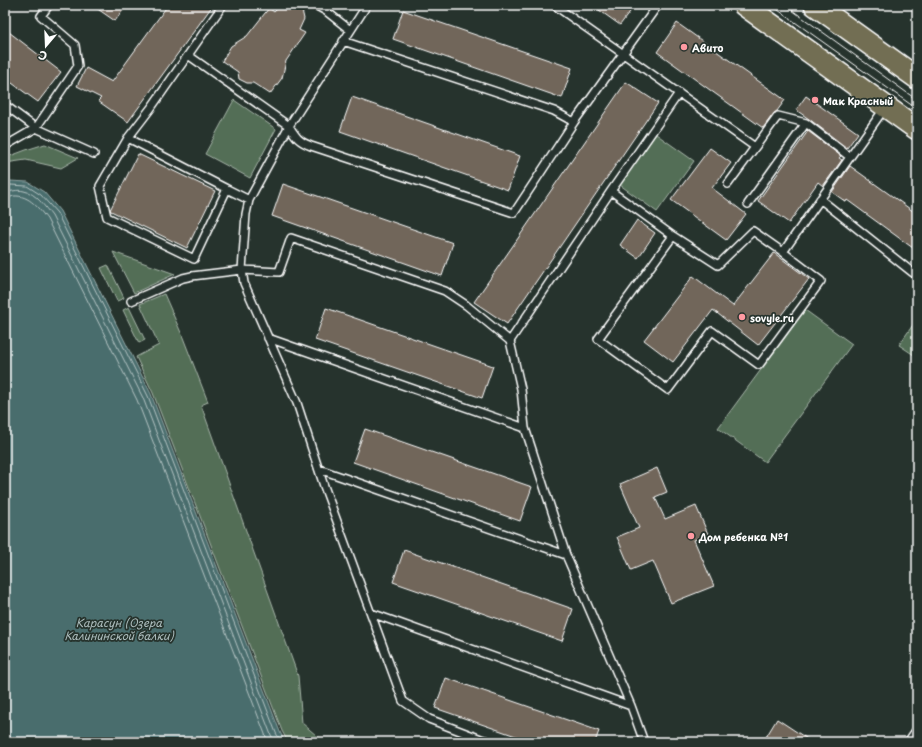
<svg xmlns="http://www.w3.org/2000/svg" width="922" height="747" font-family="'Playpen Sans',sans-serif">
  <rect width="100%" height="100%" fill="#26332d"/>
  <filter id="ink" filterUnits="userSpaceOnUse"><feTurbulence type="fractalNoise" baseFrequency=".025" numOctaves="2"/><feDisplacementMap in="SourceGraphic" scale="8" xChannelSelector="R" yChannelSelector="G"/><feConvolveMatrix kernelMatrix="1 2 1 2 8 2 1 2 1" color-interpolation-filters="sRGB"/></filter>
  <g filter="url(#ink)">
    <!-- green -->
    <path fill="#526e56" stroke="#a8b6aa" d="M234,100l42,29 -26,49 -45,-24z
      M656,134l38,27 -37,51 -37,-27z
      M45,144l33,14 -17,10 -35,-8 -21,3v-5l21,-8z
      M113,252l62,22 -41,19z
      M108,265l16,33 -7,3 -16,-33z
      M164,294l18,41 26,67 -7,3 97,271 4,47 22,19h-36l-6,-11 -129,-338 -17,-36 23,-12 -19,-41z
      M129,307l16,33 -6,3 -16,-33z
      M805,310l47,34 -87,118 -47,-34z
      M917,319v38l-18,-12z"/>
    <!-- water -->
    <path fill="#496d6d" stroke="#92a7a7" d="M10,181l18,1 16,10 16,19 91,183 129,338 5,10h-280v-558z"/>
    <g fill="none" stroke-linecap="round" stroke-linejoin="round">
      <!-- shore -->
      <path stroke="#b6c5c5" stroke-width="1" d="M5,187l6,-2 16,1 14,9 16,18 91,183 128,337 5,9
        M5,192c6,0 12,-3 19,-1 12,2 21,16 28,25l91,182 128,337 4,7
        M5,198c3,0 6,-1 9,-2 16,-1 25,13 33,23l90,181 131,342"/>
    </g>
    <!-- building -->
    <path fill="#71665a" stroke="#fff" d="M92,5h35l-12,16z
      M168,5h45l-85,117 -30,-21 3,-3 -24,-12 9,-18 26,14z
      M281,5h14l7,5 2,9 -5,11 6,3 -19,28 -4,17 -12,16 -17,-11h-6l-8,-4 -1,-7 -16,-11 9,-15 16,-10 22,-28 5,4z
      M592,5h43l-15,20z
      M403,10l169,58 -10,30 -169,-59z
      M677,23l108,77 -8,11 -3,2 -11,15 -106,-76z
      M5,29l56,43 -23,30 -33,-24z
      M626,82l32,21 -151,221 -33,-22z
      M806,96l52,37 -11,15 -38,-29 -13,-9z
      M352,97l168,59 -12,34 -168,-59z
      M808,131l33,25 -2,2 3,2 -19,26 -5,-4 -29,41 -31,-22z
      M710,148l21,15 -19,25 34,26 -20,26 -55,-40z
      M138,154l77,37 -28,57 -76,-37 -1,-1z
      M850,166l67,48v37l-70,-51 -1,2 -14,-10z
      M283,184l170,59 -11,33 -170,-60z
      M637,220l18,13 -17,25 -18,-13z
      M774,253l35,26 -51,66 -45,-35 -40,52 -29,-22 49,-64 40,30z
      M326,308l167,58 -11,32 -167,-58z
      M365,429l167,58 -12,34 -167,-59z
      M657,468l10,24 -12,5 10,22 31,-13 12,28 -14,6 20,46 -43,17 -18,-42 -22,9 -14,-33 22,-9 -19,-44z
      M404,550l169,59 -11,32 -169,-59z
      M446,678l153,53 -4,11h-62l-98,-34z
      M777,719l35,23h-49z"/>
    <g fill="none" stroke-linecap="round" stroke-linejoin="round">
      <!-- lane casing -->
      <g stroke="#fff" stroke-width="10">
        <path id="lane" d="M315,5l11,6 24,19
          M367,5l-78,121c7,11 9,15 22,20l203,67 60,-91 84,-117
          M554,5l201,142
          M343,41l211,70 20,11
          M188,55l101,71 -40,74 -3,14 -4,56 2,13 53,120 27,83 79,215 26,18 52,20 12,3
          M5,105l31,23 42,-62 -3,-21 -34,-29 8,-11
          M128,138l99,51 -33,70 -87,-42 -7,-31 28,-48 23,-30 72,-103
          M5,146l31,-18 58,26
          M728,184l50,-68 28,7 44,34
          M227,189l22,11
          M611,191l62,45 -75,103 70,51 44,-59 47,34 62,-84 -38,-29 -30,-21 -35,34 -45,-29
          M820,199l97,77
          M748,204l58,-81
          M783,252l101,-143
          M131,301l52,-23 9,-2 50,-6 37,2 12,-34 154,53 21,14 44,36 101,-150 68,-98
          M268,338l257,90
          M510,341l11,48 4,39 41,127 65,151 13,36
          M319,469l247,86
          M371,613l260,93
          M908,742l9,-13"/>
      </g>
      <!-- primary casing -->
      <g stroke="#fff" stroke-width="24">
        <path id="primary" d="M744,5l173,124
          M815,5l102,73"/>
      </g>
      <!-- lane -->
      <use href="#lane" stroke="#26332d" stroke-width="7"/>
      <!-- primary -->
      <use href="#primary" stroke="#726e52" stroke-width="21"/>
      <!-- tram -->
      <path stroke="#fff" stroke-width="1" d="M771,5l146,104
        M785,5l132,95"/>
    </g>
  </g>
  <!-- markers -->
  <g fill="#ff9aa2" stroke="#26332d" stroke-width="1.5">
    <circle cx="684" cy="47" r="4"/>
    <circle cx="815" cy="100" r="4"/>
    <circle cx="742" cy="317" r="4"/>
    <circle cx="691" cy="536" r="4"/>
  </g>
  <g text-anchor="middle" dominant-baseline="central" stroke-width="3.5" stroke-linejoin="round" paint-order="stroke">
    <!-- poi labels -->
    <g font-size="10" font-weight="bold" fill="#fff" stroke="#26332d" text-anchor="start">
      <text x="692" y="47">Авито</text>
      <text x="823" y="100">Мак Красный</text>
      <text x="750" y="317">sovyle.ru</text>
      <text x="699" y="536">Дом ребенка №1</text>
    </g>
    <!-- water labels -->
    <g font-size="11" font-style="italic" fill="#adbdbd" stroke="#26332d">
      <text x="119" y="622">Карасун (Озера<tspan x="119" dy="13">Калининской балки)</tspan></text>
    </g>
  </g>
  <!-- margin -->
  <rect width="922" height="747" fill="none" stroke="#26332d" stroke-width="20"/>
  <rect x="10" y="10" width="902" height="727" fill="none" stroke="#fff" stroke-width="1.5" filter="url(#ink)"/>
  <!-- north arrow -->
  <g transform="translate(46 46) rotate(199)" stroke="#26332d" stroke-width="3" paint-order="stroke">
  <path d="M0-3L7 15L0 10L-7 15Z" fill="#ffffff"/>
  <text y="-6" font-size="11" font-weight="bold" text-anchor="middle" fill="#ffffff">С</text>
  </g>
</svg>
